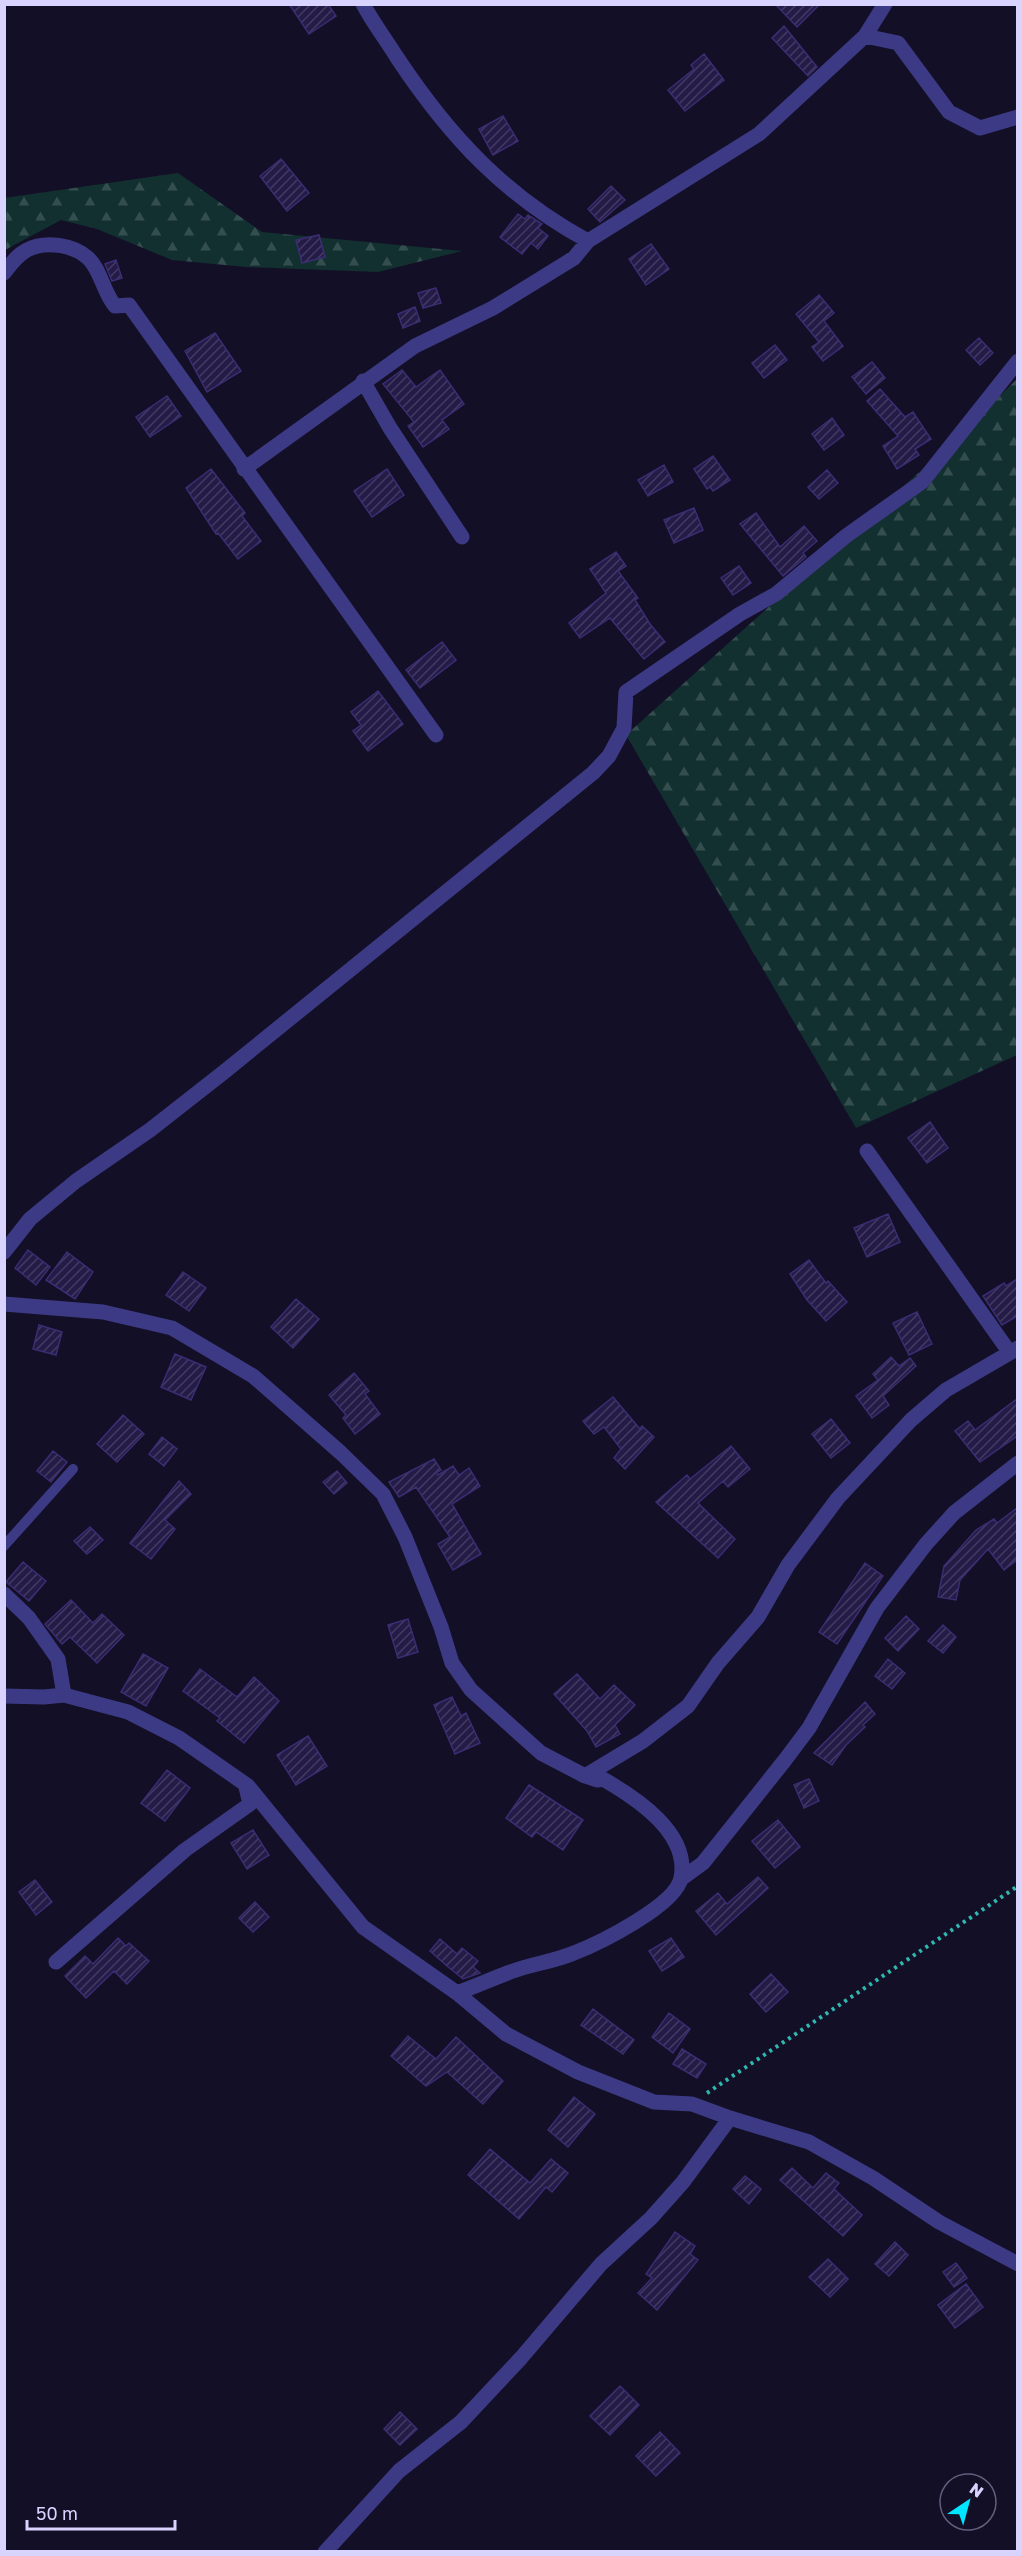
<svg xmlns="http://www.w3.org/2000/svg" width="1022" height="2556" font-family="'Golos Text',sans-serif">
  <defs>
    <pattern id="forest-firs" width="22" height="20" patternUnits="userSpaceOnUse" patternTransform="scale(1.5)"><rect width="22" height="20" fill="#12302f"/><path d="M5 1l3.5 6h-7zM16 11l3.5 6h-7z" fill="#344d4e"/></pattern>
    <pattern id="building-hatch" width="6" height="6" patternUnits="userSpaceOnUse" patternTransform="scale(1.5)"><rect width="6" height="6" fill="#241b47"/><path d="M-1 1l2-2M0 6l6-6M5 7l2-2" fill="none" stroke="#433b63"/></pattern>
  </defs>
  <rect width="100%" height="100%" fill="#130f26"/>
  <!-- forest -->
  <path fill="url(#forest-firs)" d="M178,173l84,59 200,19 -84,21 -132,-5 -74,-7 -75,-31 -36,-9 -56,30 -1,-52z
    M1017,379v676l-161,73 -230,-393 328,-294z"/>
  <!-- building -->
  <path fill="url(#building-hatch)" stroke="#3b2d73" stroke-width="1.5" d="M289,4h39l8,12 -27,18z
    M775,4h45l-23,23z
    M784,26l33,41 -9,9 -36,-38z
    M704,54l20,26 -39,31 -17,-21 26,-21 -3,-4z
    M503,116l15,25 -25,14 -14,-26z
    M281,159l28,34 -22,18 -27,-35z
    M611,186l14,14 -25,22 -12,-13z
    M518,214l7,5 3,-4 14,9 -4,4 10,8 -10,13 -7,-6 -9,11 -22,-17z
    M319,235l6,22 -23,6 -6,-23z
    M651,244l18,25 -23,16 -17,-26z
    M116,260l6,18 -10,3 -7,-17z
    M436,288l5,15 -18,5 -5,-15z
    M819,295l15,18 -10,8 19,25 -20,15 -11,-14 7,-5 -23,-28z
    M415,307l5,14 -17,7 -5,-14z
    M215,333l26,38 -34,21 -22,-41z
    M979,338l14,15 -13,12 -14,-15z
    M775,345l12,15 -23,18 -12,-15z
    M872,362l13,16 -19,16 -14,-17z
    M402,370l14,17 24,-17 24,34 -22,16 7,9 -26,18 -15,-21 6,-4 -31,-38z
    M880,389l25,28 8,-5 18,27 -16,10 4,6 -22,14 -14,-23 15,-10 -31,-35z
    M167,396l14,20 -31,21 -14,-20z
    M832,418l12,17 -20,15 -12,-16z
    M713,456l17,24 -17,11 -3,-4 -3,2 -13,-20z
    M664,465l9,17 -25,14 -10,-16z
    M211,469l34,44 -3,3 19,25 -23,18 -20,-26 -2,1 -30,-46z
    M387,469l17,26 -32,22 -18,-26z
    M827,470l11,13 -19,16 -11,-12z
    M694,508l9,22 -29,13 -10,-23z
    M756,513l24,34 24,-21 13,15 -14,12 3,4 -23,19 -43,-52z
    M616,552l10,14 -8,5 20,27 -3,2 15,24 15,18 -21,17 -34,-41 -30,20 -11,-15 37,-30 -16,-24z
    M739,566l12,17 -18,12 -12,-17z
    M442,642l14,18 -36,28 -14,-18z
    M378,691l25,33 -35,27 -15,-20 8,-6 -10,-13z
    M930,1122l18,26 -21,15 -19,-25z
    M888,1214l12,28 -33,15 -13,-29z
    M28,1250l22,17 -14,18 -21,-17z
    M67,1252l26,20 -18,27 -29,-19z
    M809,1260l17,23 2,-2 19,21 -21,19 -19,-21 -17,-26z
    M183,1272l23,16 -17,23 -23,-16z
    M1017,1279v37l-15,9 -19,-29 21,-13 2,3z
    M296,1299l23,20 -26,29 -22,-21z
    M917,1312l15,32 -23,11 -16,-32z
    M39,1325l23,7 -6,23 -23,-6z
    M175,1354l31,13 -15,33 -30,-13z
    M891,1357l8,9 11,-8 6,8 -33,30 6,9 -17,13 -16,-22 22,-16 -5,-6z
    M354,1373l15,18 -4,3 15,20 -25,20 -12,-16 3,-3 -17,-20z
    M613,1397l27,32 2,-3 12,11 -29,32 -11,-11 7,-9 -17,-22 -10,7 -11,-13z
    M1017,1399v37l-37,26 -25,-31 13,-10 7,9z
    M123,1415l21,19 -27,28 -20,-18z
    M831,1419l19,24 -19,15 -19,-24z
    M162,1437l15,12 -13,17 -15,-12z
    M731,1446l19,23 -22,18 -5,-6 -25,22 37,36 -17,19 -62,-56 31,-27 3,4z
    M53,1451l14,11 -16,20 -14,-11z
    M434,1459l7,11 -5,3 2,2 15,-9 6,9 10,-7 11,18 -28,18 29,50 -28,16 -15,-26 12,-7 -34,-50 -17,10 -10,-15z
    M337,1471l10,12 -13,11 -11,-12z
    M179,1481l12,13 -26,26 10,9 -24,30 -21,-16z
    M1017,1508v52l-13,10 -16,-21 -28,31 -4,20 -18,-3 6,-31 32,-36 18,-11 3,4z
    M90,1527l13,13 -16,14 -13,-13z
    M23,1562l23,19 -17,20 -23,-19z
    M865,1563l18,13 -46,68 -18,-12z
    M71,1600l22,23 9,-9 22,21 -27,28 -27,-26 -8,7 -17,-20z
    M906,1616l13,13 -21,22 -13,-13z
    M408,1619l10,33 -20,6 -10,-33z
    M943,1625l13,12 -13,16 -15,-12z
    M143,1654l25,14 -22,38 -25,-14z
    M888,1659l17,14 -13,16 -17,-13z
    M200,1669l37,28 17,-20 25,24 -35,42 -27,-22 3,-3 -37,-27z
    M577,1674l23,25 14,-14 21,20 -20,20 5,9 -24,13 -9,-16 -33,-37z
    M452,1697l9,19 5,-3 14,30 -25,11 -21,-49z
    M865,1702l10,12 -12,11 2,2 -19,18 -14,20 -18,-12z
    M308,1736l19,30 -31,19 -19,-30z
    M167,1770l23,18 -25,33 -24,-18z
    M809,1779l10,22 -15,7 -10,-23z
    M529,1785l54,35 -20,30 -27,-18 -4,5 -26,-19z
    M778,1820l22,27 -25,21 -23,-27z
    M253,1830l16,25 -22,14 -16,-26z
    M758,1877l10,11 -52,47 -20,-24 22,-18 9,11z
    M35,1880l17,22 -16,13 -17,-23z
    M255,1902l14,15 -16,15 -14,-14z
    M118,1938l8,8 3,-3 20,18 -22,23 -13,-13 -28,27 -21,-22 20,-20 8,8z
    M671,1938l13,19 -22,14 -13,-20z
    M440,1939l17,15 5,-6 16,13 -5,6 7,6 -17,6 -16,-13 -17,-15z
    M771,1974l17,18 -22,20 -16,-18z
    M593,2009l41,31 -11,14 -42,-29z
    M669,2013l21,16 -17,24 -21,-16z
    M408,2036l28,23 20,-22 47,44 -20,23 -36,-32 -21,14 -35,-30z
    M682,2049l24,15 -9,14 -24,-14z
    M574,2097l21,17 -27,33 -20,-17z
    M490,2149l40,34 21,-24 17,14 -16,19 -6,-5 -27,32 -51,-44z
    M792,2168l21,20 13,-15 13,10 -5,6 28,26 -19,21 -63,-56z
    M745,2176l16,13 -12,15 -16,-15z
    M675,2232l20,14 -5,8 8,6 -41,50 -19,-17 14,-15 -6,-4z
    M895,2242l13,13 -19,21 -14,-12z
    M828,2259l20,20 -18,18 -21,-20z
    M956,2263l11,15 -13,9 -11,-15z
    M966,2284l17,23 -28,21 -17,-23z
    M620,2386l19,19 -29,30 -20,-19z
    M400,2412l17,17 -17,16 -16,-16z
    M660,2432l20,21 -24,23 -20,-20z"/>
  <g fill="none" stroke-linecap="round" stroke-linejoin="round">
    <!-- path -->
    <path stroke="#2fb8b0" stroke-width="4" stroke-dasharray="3 4.5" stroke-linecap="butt" d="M707,2093l311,-207"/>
    <!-- service -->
    <path stroke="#3d3a85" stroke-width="10" d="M4,1546l69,-77"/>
    <!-- minor -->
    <path stroke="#3d3a85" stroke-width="15" d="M363,4c10,19 24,37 35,55 52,78 107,137 190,182
      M865,36l33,7 51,69 31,16 38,-11
      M4,273c7,-9 13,-18 23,-23 18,-10 47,-5 61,8 13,12 15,34 27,48l14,-1 307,430
      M363,381l27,47 72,109
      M244,469l171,-123 78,-38 81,-50 14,-17 171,-107 106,-98 20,-32
      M867,1151l143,202
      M4,1252l26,-33 46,-38 74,-51 74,-58 369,-299 16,-17 15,-28 2,-36 114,-78 36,-20 70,-58 76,-54 96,-121
      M4,1304l99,8 69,16 81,48 88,77 42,41 22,43 36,90 11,36 19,27 70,63 44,23 12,4 6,-1c33,19 87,54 78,99 -5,27 -81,65 -107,75 -19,8 -41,11 -61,18 -19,7 -37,15 -56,22
      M4,1594l25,24 29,41 6,36
      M4,1696l40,1 20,-2 64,17 51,26 69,48 115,141 94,66 49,41 72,38 76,30 38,2 38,14 79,24 64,36 66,44 79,42
      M585,1776l58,-35 45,-35 30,-43 40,-46 30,-52 50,-67 73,-78 35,-30 72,-42
      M681,1879l22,-16 82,-103 24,-32 68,-120 49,-64 28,-31 64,-50
      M56,1962l129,-112 65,-46 -4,-17
      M325,2552l74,-81 62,-49 60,-64 80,-94 50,-46 32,-36 47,-64"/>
  </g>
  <!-- border -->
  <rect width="1022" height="2556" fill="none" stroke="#d9d4ff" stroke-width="12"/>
  <!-- north arrow -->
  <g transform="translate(968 2502) rotate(36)"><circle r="28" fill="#130f26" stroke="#625e7d" stroke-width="1.5"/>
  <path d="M0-4.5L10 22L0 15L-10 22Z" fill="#00e5ff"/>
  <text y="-9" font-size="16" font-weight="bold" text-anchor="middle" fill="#d9d4ff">N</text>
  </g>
  <!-- scale -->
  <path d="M27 2520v9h148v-9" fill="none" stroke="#d9d4ff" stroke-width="3"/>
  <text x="36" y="2520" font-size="18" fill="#d9d4ff" stroke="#130f26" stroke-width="4.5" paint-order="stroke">50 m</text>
</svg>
